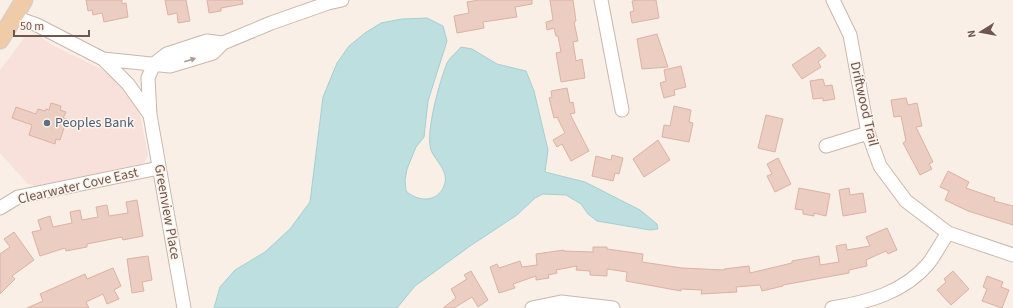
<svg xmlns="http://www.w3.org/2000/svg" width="1013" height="308" font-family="'Source Sans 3',sans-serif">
  <rect width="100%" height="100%" fill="#f9efe6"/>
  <!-- commercial -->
  <path fill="#f8e0db" d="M29,35l11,2 14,9 47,23 19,13 19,28 9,45 -4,8 -107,23 -9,-2 -28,-31v-83l25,-33z"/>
  <!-- water -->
  <path fill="#bddfe0" stroke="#a5cfd0" d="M427,18l16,8 4,15 -19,60 -4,36 -8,10 -9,22 -2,11 1,11c12,11 31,12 38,-5 6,-15 -9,-25 -13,-36 -6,-17 9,-70 16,-87 3,-6 10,-11 14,-16l11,2 25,15 29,7 8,20 14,59 -3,22 40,10 55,28 17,14 1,5 -8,1 -53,-9 -9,-7 -7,-10 -15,-9 -23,-1 -8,4 -18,17 -47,31 -55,40 -18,22h-183l6,-21 15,-17 30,-18 25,-23 20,-27 13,-105 14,-34 12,-17 16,-13 16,-10 21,-4z"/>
  <!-- building -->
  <path fill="#ebcdc1" stroke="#dbb2a4" d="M86,0h36v4l4,-1 2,14 -24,5 -2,-9 -9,2 -1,-5 -4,1z
    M165,0h21l4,21 -12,2 -1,-10 -9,2z
    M207,0h35l1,4 -22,4v3l-12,2z
    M479,0h53v4l-17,3 2,10 -34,5 1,6 -27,5 -3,-17 15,-3 -2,-11z
    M550,0h23l3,21 -2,1 4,19 -5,1 3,19 6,-2 3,19 -24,4 -5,-29 5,-1 -3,-16h-2l-2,-8 -7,2 -1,-8 7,-2z
    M638,0h18l3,18 -27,5 -2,-11 4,-1 -2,-10z
    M657,34l11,33 -26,2 -5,-30z
    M819,47l7,9 -8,6 3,5 -19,12 -10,-14z
    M681,66l5,21 -12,3 1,5 -11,3 -4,-15 6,-2 -2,-11z
    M823,79l2,7 7,-1 3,14 -12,2v-3l-10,1 -3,-18z
    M567,88l3,15 3,-1 2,11 -5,1 19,37 -18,10 -9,-17 -5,3 -4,-7 12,-7 -8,-16 -3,1 -5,-20 3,-1 -1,-6z
    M906,98l2,7 9,-2 5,23 -6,1 17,35 -4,2 3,5 -12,6 -17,-32 3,-2 -5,-25 -7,1 -3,-17z
    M51,103l10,3 -1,4 6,2 -3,6 4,1 -7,21 -4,-1 -1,5 -26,-9 3,-10 -20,-7 4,-11 20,7 2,-5 7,2 1,-2 3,1z
    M674,106l17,4 -2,12 4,1 -4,19 -27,-5 2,-12 6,1z
    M766,115l17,4 -8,33 -17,-4z
    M658,140l12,20 -26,17 -11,-18z
    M612,155l11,3 -4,16 -4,-1 -2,8 -21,-5 4,-20 15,4z
    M778,158l13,26 -16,8 -8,-16 5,-2 -5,-10z
    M948,171l21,11 -3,6 29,10 -1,3 19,5v19l-45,-14 -23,-11 4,-9 -9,-4z
    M799,188l31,6 -4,22 -12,-3v3l-11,-2v-4l-8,-1z
    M849,188l1,7 13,-2 3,19 -23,4 -4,-26z
    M137,200l6,36 -20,4 -1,-3 -35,7v3l-21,4 -1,-3 -25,8 -8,-24 9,-2 -3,-10 12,-4 3,11 19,-4 -2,-11 10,-2 2,10 16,-3 -2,-10 11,-2 2,11 19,-3 -2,-11z
    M887,228l10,22 -9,4 -2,-3 -20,9 1,6 -18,4v3l-66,12v1l-21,5 -2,-6 -24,2 1,5 -36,2 1,-4 -21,-1v2l-55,-10 1,-9 -20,-3v7l-17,-1v-4l-14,-1 1,-4 -21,4 1,3 -9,2 1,3 -13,2v-4l-23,8 2,4 -16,5 -9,-26 7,-3 2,4 21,-7 2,6 15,-2 -1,-11 28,-4v1l29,1v-5h14v2l36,5 -1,8 40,6 42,2v-1l25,-3 1,7 42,-10v-2l27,-5 1,9 19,-3 -3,-16 10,-2 1,6 23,-4 -4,-9z
    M14,232l20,28 -22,16 3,3 -15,15v-40l10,-7 -6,-8z
    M148,256l4,24 -10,2 2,9 -12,2 -5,-34z
    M113,268l8,18 -7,4 5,9 -12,5 -4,-10 -17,8 3,6h-62l16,-7 -3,-7 45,-20 2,5z
    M471,271l17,29 -10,7 -6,-10 -18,11h-11l13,-10 -5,-9 16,-10 -3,-4z
    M953,271l16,18 -18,16 -14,-15 9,-8 -2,-3z
    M987,276l16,6 -2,5 8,3 -7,18 -20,-7 5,-12 -4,-2z"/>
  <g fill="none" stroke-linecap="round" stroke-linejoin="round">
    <!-- minor casing -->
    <g stroke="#c9b7ad" stroke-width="15">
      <path id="minor" d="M601,0l21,110
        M833,0l17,35 18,98 12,33 26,35 42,32 65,22
        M15,17l22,8 66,34 67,7 43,-13 10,-10 48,-20 57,-20 14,-3
        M103,59l25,25 22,31
        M154,64l-6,14 2,37 34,193
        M154,64l13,-10 40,-13 16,2
        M826,146l42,-13
        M0,208l18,-11 141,-29
        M532,308l29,-6 52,6
        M832,308c36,-6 71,-15 96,-44 7,-9 13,-21 20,-31"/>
    </g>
    <!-- major casing -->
    <g stroke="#d4ccca" stroke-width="19">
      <path id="major" d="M0,40l24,-40"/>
    </g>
    <!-- minor -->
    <use href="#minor" stroke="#fff" stroke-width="13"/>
    <!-- major -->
    <use href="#major" stroke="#efcca7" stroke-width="17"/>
  </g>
  <!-- one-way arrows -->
  <defs><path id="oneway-solid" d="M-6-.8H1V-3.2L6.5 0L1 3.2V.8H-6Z"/></defs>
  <use fill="#a99a95" href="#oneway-solid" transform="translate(190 60) rotate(-18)"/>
  <!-- markers -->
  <circle fill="#5c6f8a" stroke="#fcf4ec" stroke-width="1.5" cx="47" cy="123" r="4"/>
  <g text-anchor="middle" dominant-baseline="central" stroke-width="3" stroke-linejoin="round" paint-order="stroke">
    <!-- street labels -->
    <g font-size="14" fill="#6f564e" stroke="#fcf4ec">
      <text transform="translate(864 104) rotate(77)">Driftwood Trail</text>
      <text transform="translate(78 186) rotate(-13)">Clearwater Cove East</text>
      <text transform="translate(167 212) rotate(80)">Greenview Place</text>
    </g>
    <!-- service labels -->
    <g font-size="14" fill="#4e5e75" stroke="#fcf4ec" text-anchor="start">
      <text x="55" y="123">Peoples Bank</text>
    </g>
  </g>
  <!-- north arrow -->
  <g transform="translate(981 32) rotate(259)" stroke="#fcf4ec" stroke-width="3" paint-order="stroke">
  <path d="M0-3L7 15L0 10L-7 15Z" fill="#6f564e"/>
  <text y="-6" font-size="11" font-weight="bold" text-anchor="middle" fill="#6f564e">N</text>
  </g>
  <!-- scale -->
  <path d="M14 30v6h75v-6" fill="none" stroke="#6f564e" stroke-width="2"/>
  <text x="20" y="30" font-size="12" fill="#6f564e" stroke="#fcf4ec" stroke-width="3" paint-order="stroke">50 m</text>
</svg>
